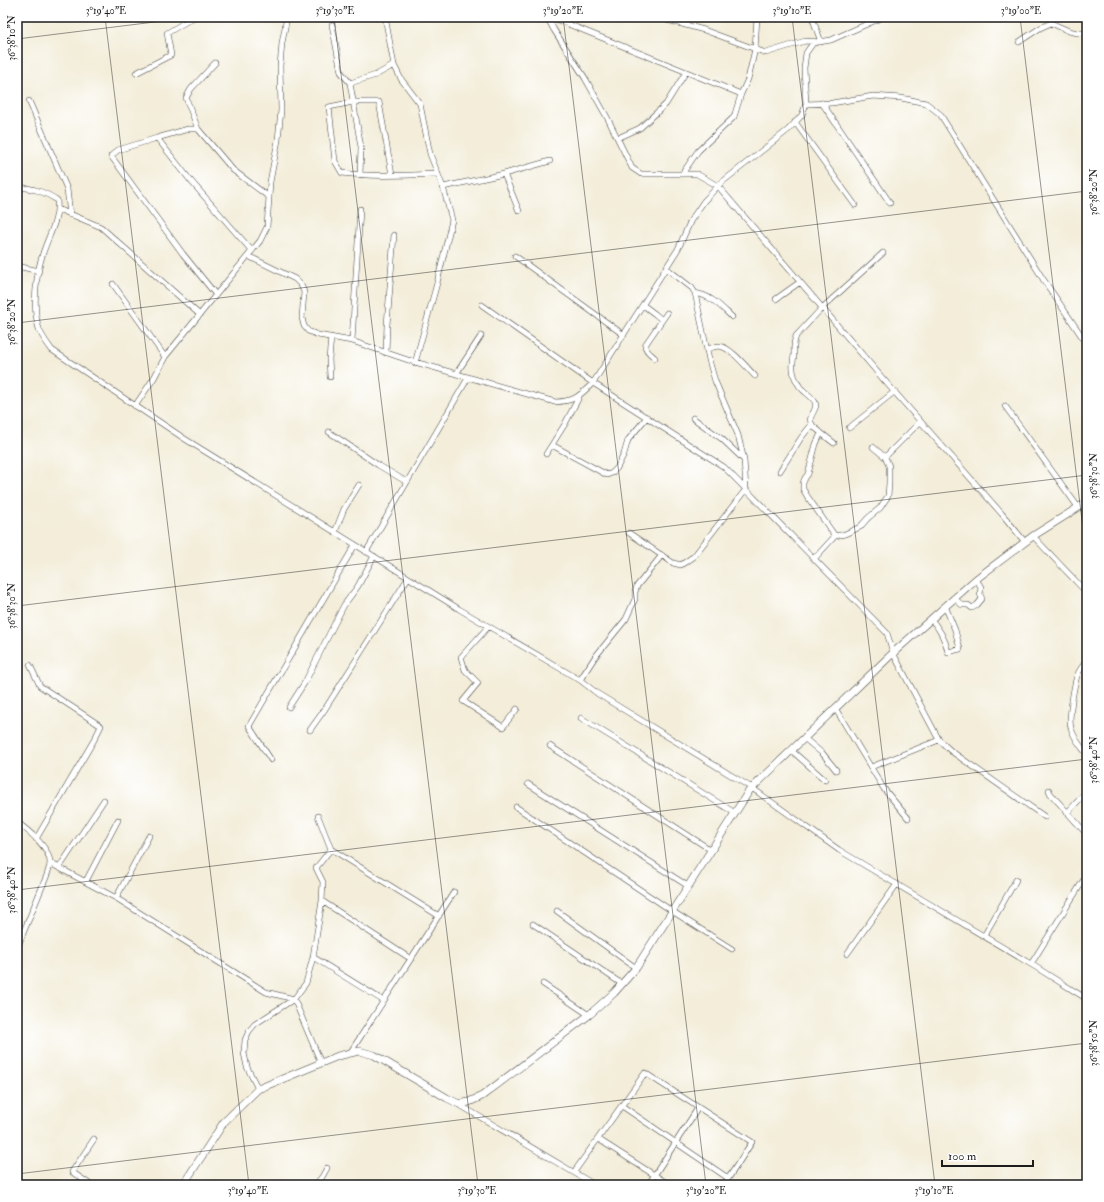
<svg xmlns="http://www.w3.org/2000/svg" width="1104" height="1202" font-family="'IM FELL Double Pica',serif">
  <rect width="100%" height="100%" fill="#fff"/>
  <filter id="ink" filterUnits="userSpaceOnUse"><feTurbulence type="fractalNoise" baseFrequency=".025" numOctaves="2"/><feDisplacementMap in="SourceGraphic" scale="8" xChannelSelector="R" yChannelSelector="G"/><feConvolveMatrix kernelMatrix="1 2 1 2 8 2 1 2 1" color-interpolation-filters="sRGB"/></filter>
  <filter id="wash" filterUnits="userSpaceOnUse"><feTurbulence type="fractalNoise" baseFrequency=".012" numOctaves="4" result="noise"/><feDisplacementMap in="SourceGraphic" scale="16" xChannelSelector="R" yChannelSelector="G"/><feGaussianBlur stdDeviation="0.9" result="paint"/><feColorMatrix in="noise" values="0 0 0 0 0 0 0 0 0 0 0 0 0 0 0 0 0 1.4 0 .05"/><feComposite in="paint" operator="in"/></filter>
  <g filter="url(#wash)">
    <rect width="100%" height="100%" fill="#f3edd9"/>
  </g>
  <g filter="url(#ink)">
    <g fill="none" stroke-linecap="round" stroke-linejoin="round">
      <!-- street casing -->
      <g stroke="#3c3b38" stroke-width="6">
        <path id="street" d="M385,17l9,48
          M547,17l7,13 31,48 23,41 24,49 9,6h56l21,12 166,194 118,134 23,28
          M656,17l48,13 62,23 39,-12 16,1 -9,-25
          M558,20l183,74
          M332,25l9,47 9,11
          M1019,42l21,-14 11,-5 18,8 8,2h10
          M215,63l-24,26 -5,9 12,31 35,41 36,27
          M136,73l35,-18 -4,-22 27,-16
          M29,101l38,88 3,26
          M822,103l68,100
          M806,104l26,-1 41,-7 28,2 25,5 14,11 103,165 44,65
          M795,122l60,83
          M198,129h-10l-31,9 33,42 62,71
          M157,138l-39,12 -7,6 72,98 33,41
          M618,138l22,-10 26,-24 20,-32
          M504,174l15,37
          M682,174l16,-23 36,-34 7,-23 7,-15 7,-30 2,-32
          M360,175l1,-28 -11,-64 26,-8 18,-10 7,14 19,25 10,50 13,33 9,33 -15,63 -22,80
          M392,175l-13,-73h-26l-24,5 6,54 7,12c32,4 64,2 96,1
          M17,187c15,1 26,4 40,13 2,20 -8,34 -14,53 -7,21 -11,54 -4,76 3,8 8,14 13,21l133,89 274,170 121,71 18,14 154,94 87,62 195,116 53,33
          M443,187l61,-13 46,-13
          M58,209l43,18 99,88
          M248,256l47,23 6,6 3,7 -2,26 2,8 4,5 10,4 34,6 56,19 147,42c21,-1 24,-6 38,-19l85,-134 13,-29 13,-19 17,-18 67,-53 14,-15 4,-11 -2,-36 2,-15 7,-10 18,-3 52,-23
          M515,256l109,79
          M17,266l22,5
          M113,284l52,73
          M695,293c17,3 25,13 37,24
          M776,299l24,-17
          M482,305l111,78 131,84 163,166 6,20 46,87 -68,27
          M643,305l12,9 7,6
          M352,341l8,-132
          M707,349c4,-1 8,-3 12,-3 12,1 28,22 36,30
          M386,353l1,-28 7,-90
          M655,358c-4,-4 -10,-7 -10,-13l22,-32
          M456,374l25,-38
          M330,377l-1,-18 2,-22
          M135,406l19,-28 11,-21 95,-116 7,-14 3,-45 8,-42 3,-30 -1,-44 2,-23 4,-21 -1,-5
          M1005,406l73,101
          M693,418l29,21 21,20
          M849,428l45,-36
          M329,432l49,33 29,17
          M821,433l13,10
          M552,445l55,30 5,-2 5,-5 7,-14 4,-14 19,-23
          M546,454l19,-30 14,-27
          M885,457l35,-35
          M780,471l21,-33 11,-14
          M335,532l9,-23 15,-24
          M629,533l44,30 8,2 13,-9 52,-67 -2,-29 -6,-25 -23,-54 -6,-21 -14,-67 -3,-5 -26,-20
          M835,536l10,-2 15,-7 8,-9 12,-10 8,-12 1,-13v-17l-4,-9 -12,-10
          M1033,536l54,57
          M366,552l102,-174
          M814,559l21,-23 -28,-40 -4,-7v-6l2,-5 3,-4 8,-30 5,-11c-2,-3 -7,-5 -9,-8 -6,-9 7,-15 3,-23 -2,-5 -11,-10 -15,-15 -5,-7 -8,-16 -7,-24 0,-3 1,-6 1,-9 0,-7 -1,-11 2,-18l26,-28 61,-55
          M954,598l8,7h6l4,3 5,-3 5,-6 -2,-5 1,-7 -5,-8
          M931,619c8,10 14,19 17,33l12,-3 -5,-19 -10,-24
          M488,627l-27,30 4,13 13,13 -15,18 40,26 14,-18
          M1087,661c-4,4 -8,10 -10,15 -3,10 -9,43 -6,52 3,10 9,18 16,26
          M30,665l10,21 61,40 -7,14 -58,99
          M580,680l15,-23 31,-38 9,-20v-7l2,-6 25,-31
          M289,707l16,-25 39,-77 14,-19 16,-30
          M835,708l49,81 24,29
          M581,718l154,95
          M310,730l15,-21 83,-131
          M804,738l19,16 13,16
          M939,740l12,11 94,66
          M550,746l161,104
          M791,750l34,30
          M271,760l-22,-34 106,-181
          M528,784l160,102
          M1049,790l1,3 34,38 3,2
          M516,807l156,104 60,38
          M1067,813l20,-22
          M318,816l13,33 108,67
          M17,822c11,9 33,25 33,41 0,4 -2,8 -3,12l-30,73
          M50,863l66,35 150,94 28,7 27,64
          M59,868l45,-68
          M86,881l32,-61
          M116,898l33,-62
          M322,901l89,58
          M557,911l79,57
          M533,924l89,60
          M984,936l32,-56
          M847,954l50,-70
          M313,957l71,44
          M1031,964l55,-88
          M543,984l46,31
          M350,1053l104,-161
          M258,1089l-11,-22 -3,-14 1,-13 4,-9 6,-7 39,-25 12,-16 7,-26 9,-56 1,-19 -7,-14 15,-19
          M458,1104l137,81
          M622,1106l106,72
          M598,1139l72,46
          M574,1172l71,-99 107,69 -28,43
          M91,1185l-19,-13 22,-33
          M315,1185l7,-8 5,-9
          M648,1185l50,-77"/>
      </g>
      <!-- secondary casing -->
      <g stroke="#3c3b38" stroke-width="8">
        <path id="secondary" d="M183,1185l41,-63 34,-33 80,-33 21,-5 15,4 73,43 12,6 10,-2 13,-6 107,-81 25,-22 22,-25 113,-177 144,-138 83,-74 57,-43 54,-34"/>
      </g>
      <!-- street -->
      <use href="#street" stroke="#fff" stroke-width="5"/>
      <!-- secondary -->
      <use href="#secondary" stroke="#fff" stroke-width="7"/>
    </g>
  </g>
  <!-- ticks -->
  <path fill="none" stroke="#1c1c1c" stroke-width="1" stroke-opacity="0.45" d="M105,17l144,1168M334,17l144,1168M563,17l143,1168M792,17l143,1168M1020,17l67,544M17,39l178,-22M17,323l1070,-132M17,606l1070,-131M17,890l1070,-131M17,1160l3,25M17,1174l1070,-131"/>
  <!-- margin -->
  <rect width="1104" height="1202" fill="none" stroke="#fff" stroke-width="44"/>
  <!-- scale -->
  <path d="M942 1160v6h91v-6" fill="none" stroke="#1c1c1c" stroke-width="2"/>
  <text x="948" y="1160" font-size="12" fill="#1c1c1c" stroke="#ffffff" stroke-width="3" paint-order="stroke">100 m</text>
  <rect x="22" y="22" width="1060" height="1158" fill="none" stroke="#1c1c1c" stroke-width="1.5"/>
  <g font-size="10" text-anchor="middle" fill="#1c1c1c">
    <text x="106" y="14">3°19'40"E</text>
    <text x="335" y="14">3°19'30"E</text>
    <text x="563" y="14">3°19'20"E</text>
    <text x="792" y="14">3°19'10"E</text>
    <text x="1021" y="14">3°19'00"E</text>
    <text transform="translate(11 38) rotate(-90)" y="4">36°38'10"N</text>
    <text transform="translate(1093 192) rotate(-90)" y="4">36°38'20"N</text>
    <text transform="translate(11 322) rotate(-90)" y="4">36°38'20"N</text>
    <text transform="translate(1093 476) rotate(-90)" y="4">36°38'30"N</text>
    <text transform="translate(11 606) rotate(-90)" y="4">36°38'30"N</text>
    <text transform="translate(1093 760) rotate(-90)" y="4">36°38'40"N</text>
    <text transform="translate(11 890) rotate(-90)" y="4">36°38'40"N</text>
    <text transform="translate(1093 1043) rotate(-90)" y="4">36°38'50"N</text>
    <text x="248" y="1194">3°19'40"E</text>
    <text x="477" y="1194">3°19'30"E</text>
    <text x="706" y="1194">3°19'20"E</text>
    <text x="934" y="1194">3°19'10"E</text>
  </g>
</svg>
